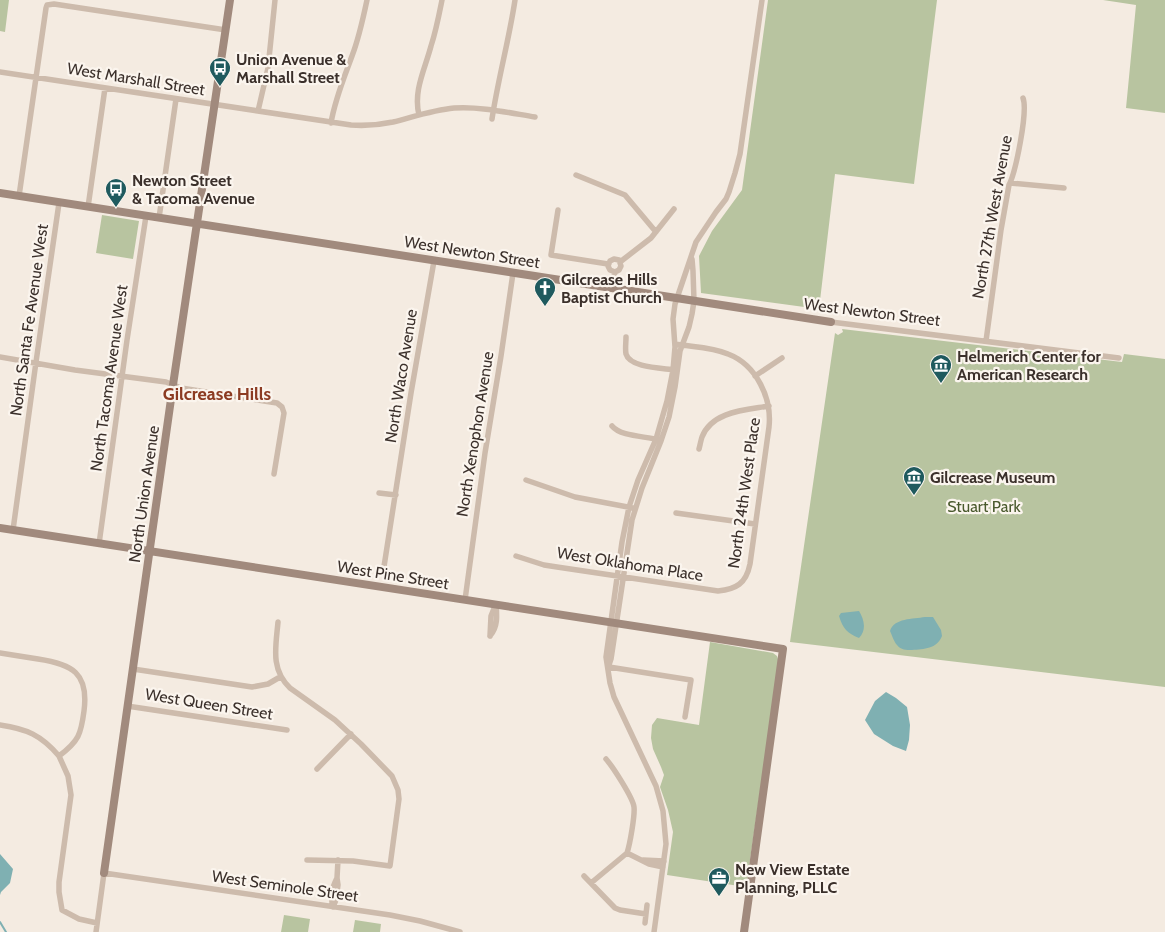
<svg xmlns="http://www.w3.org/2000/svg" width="1165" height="932" font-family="Cabin,sans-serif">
  <rect width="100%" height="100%" fill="#f4ebe1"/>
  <!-- green -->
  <path fill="#b8c4a0" d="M0,0h9l-4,32 -5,-1z
    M768,0h169l-23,184 -79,-10 -16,135 -118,-16 -2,-37 13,-25 30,-41z
    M1103,0h62v113l-39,-5 10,-103z
    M102,215l37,6 -6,38 -37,-6z
    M842,329l280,33 2,-8 41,5v328l-375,-45 45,-309 3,2 5,-3z
    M710,642l63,11 4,3 2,6 -33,225 -79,-12 6,-43 -5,-22 -8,-23 4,-12 -3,-8 -8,-18 -2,-11 1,-13 5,-7 42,7z
    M284,915l26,4 -2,13h-27z
    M355,920l26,4 -1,8h-27z"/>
  <!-- water -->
  <path fill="#7fb0b2" d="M859,611c5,8 8,19 0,27 -12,-5 -16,-9 -20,-22l2,-3z
    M925,617h8l8,13 1,6c-5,13 -18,13 -30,14 -6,0 -11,0 -15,-5 -3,-3 -5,-10 -7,-14 4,-13 23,-12 35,-14z
    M886,692l10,6 11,9 3,18 -1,15 -3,11 -13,-5 -19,-12 -9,-14 10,-19z
    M0,854l13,15 -3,14 -9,9 -1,3z"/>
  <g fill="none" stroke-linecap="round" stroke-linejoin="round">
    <!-- stream -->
    <path stroke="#7fb0b2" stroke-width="2" d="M0,922l6,10"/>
    <!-- street -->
    <path stroke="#cdbbac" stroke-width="5.5" d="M0,72l351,53c14,1 28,0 42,-3 20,-5 40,-12 61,-14 25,-2 56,5 81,9
      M258,111l10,-43 7,-68
      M419,115c-6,-24 6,-46 12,-69 5,-15 8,-31 11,-46
      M492,119c6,-40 17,-79 23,-119
      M331,123c4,-24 13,-45 21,-67 7,-18 11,-37 15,-56
      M576,175l49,20 31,37
      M1010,183l54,5
      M19,196l27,-188 1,-3 7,-1 172,26
      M88,207l17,-119
      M558,210l-7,45 57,9
      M159,218l17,-119
      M620,262l31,-24 23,-29
      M611,288l4,-16 4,-2 2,-4 -2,-6 -5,-1 -4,2 -2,5 2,4 5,2
      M831,322l288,36
      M626,337c0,6 -1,12 0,17 4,14 37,14 49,16
      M986,341l15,-111 8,-45c7,-14 19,-74 14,-87
      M0,357l75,13 91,12 15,6 96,15 5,4 2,6 -10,61
      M755,376l27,-18
      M612,426c9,11 34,10 47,14
      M699,449c1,-4 2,-9 3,-12 10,-26 44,-27 67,-31
      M526,480l49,17 58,11
      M379,493l17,2
      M676,513l79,11
      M13,530l23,-168 23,-159
      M99,544l28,-204 19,-124
      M516,556l28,9 13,2 161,24c18,-2 28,-7 32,-27l19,-137c3,-28 -12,-62 -41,-73 -16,-7 -36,-7 -53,-10
      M383,573l28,-180 23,-132
      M465,600l20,-147 16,-97 12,-83
      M278,622c-2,24 -8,47 12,66l45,32 26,24 31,32 6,14 1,9 -9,67 -37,-5 -46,-1
      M490,636c8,-9 7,-20 6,-32
      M490,636l1,-20 4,-10
      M0,653c13,2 25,4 38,6 34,5 51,14 46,52 -3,23 -5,30 -25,45l9,20 3,19 -12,87v10l3,18 17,9 18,4
      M609,665l2,-6 21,-139 10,-32 19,-47 8,-24 6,-30 5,-36 9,-24 3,-13 2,-13 -1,-30 -1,-12
      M609,667l82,13 -6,37
      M133,669l119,18 16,-3 12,-7
      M127,706l160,24
      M0,725c27,4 41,10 59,31
      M317,769l34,-35
      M627,853l22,11 14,3
      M643,860l21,1
      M584,876l31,32 5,2 26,4
      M591,883l36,-30c3,-9 8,-38 7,-46 -1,-9 -21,-40 -28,-48
      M333,907l3,-7 2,-15 -1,-7 1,-18
      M333,907c-3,-11 -1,-19 4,-29
      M645,923l2,-18
      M96,932l8,-59 286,42 30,6 40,11
      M654,932l12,-88 -3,-33 -7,-25 -42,-89 -4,-14 -4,-26 16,-115 7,-35 9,-27 18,-41 11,-38 6,-31 2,-23 -2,-28 2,-15 21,-62 20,-30 10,-13 3,-7 6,-19 5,-19 22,-154"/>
    <!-- secondary -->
    <path stroke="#a18a7d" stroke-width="8" d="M0,193l831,129
      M0,528l783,121 -39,283
      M104,873l69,-488 57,-385"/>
  </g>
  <!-- icons -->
  <defs>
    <g id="bus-pin" transform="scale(1.125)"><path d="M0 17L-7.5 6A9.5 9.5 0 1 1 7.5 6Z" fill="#1f5a5e" stroke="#fbf5ee"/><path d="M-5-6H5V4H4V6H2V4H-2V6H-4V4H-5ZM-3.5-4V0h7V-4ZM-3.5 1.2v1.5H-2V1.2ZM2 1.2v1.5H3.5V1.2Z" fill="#fff"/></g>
    <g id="church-pin" transform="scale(1.125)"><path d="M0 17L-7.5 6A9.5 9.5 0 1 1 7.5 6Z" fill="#1f5a5e" stroke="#fbf5ee"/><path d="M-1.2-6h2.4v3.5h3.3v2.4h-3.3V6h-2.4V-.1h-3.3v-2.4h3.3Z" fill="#fff"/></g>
    <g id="museum-pin" transform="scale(1.125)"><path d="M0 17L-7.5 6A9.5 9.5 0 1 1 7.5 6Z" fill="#1f5a5e" stroke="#fbf5ee"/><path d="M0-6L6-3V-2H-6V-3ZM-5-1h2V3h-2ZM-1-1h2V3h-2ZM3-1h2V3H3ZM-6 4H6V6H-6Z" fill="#fff"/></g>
    <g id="office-pin" transform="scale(1.125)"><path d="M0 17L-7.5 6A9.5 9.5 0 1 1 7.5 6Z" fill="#1f5a5e" stroke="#fbf5ee"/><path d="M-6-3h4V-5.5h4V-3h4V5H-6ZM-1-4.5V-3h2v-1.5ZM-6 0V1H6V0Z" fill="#fff"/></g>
  </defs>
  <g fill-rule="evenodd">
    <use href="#bus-pin" x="220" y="68"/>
    <use href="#bus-pin" x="116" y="189"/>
    <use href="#church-pin" x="545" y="288"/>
    <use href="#museum-pin" x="941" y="365"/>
    <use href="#museum-pin" x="914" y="477"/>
    <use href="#office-pin" x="719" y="878"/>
  </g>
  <g text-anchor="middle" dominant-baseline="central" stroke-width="4.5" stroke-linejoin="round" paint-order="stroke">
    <!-- poi labels -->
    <g font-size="16" font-weight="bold" fill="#3b302b" stroke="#fbf5ee" text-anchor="start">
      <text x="236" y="59">Union Avenue &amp;<tspan x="236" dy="18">Marshall Street</tspan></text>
      <text x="132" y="180">Newton Street<tspan x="132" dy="18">&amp; Tacoma Avenue</tspan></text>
      <text x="561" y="279">Gilcrease Hills<tspan x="561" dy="18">Baptist Church</tspan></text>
      <text x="957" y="356">Helmerich Center for<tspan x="957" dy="18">American Research</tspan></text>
      <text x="930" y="477">Gilcrease Museum</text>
      <text x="735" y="869">New View Estate<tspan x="735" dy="18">Planning, PLLC</tspan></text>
    </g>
    <!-- street labels -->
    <g font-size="16" fill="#3b302b" stroke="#fbf5ee">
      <text transform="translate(136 79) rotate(9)">West Marshall Street</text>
      <text transform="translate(992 217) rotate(-80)">North 27th West Avenue</text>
      <text transform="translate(472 252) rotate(9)">West Newton Street</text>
      <text transform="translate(872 312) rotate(7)">West Newton Street</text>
      <text transform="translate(29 320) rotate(-82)">North Santa Fe Avenue West</text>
      <text transform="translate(401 376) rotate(-81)">North Waco Avenue</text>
      <text transform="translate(109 378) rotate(-82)">North Tacoma Avenue West</text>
      <text transform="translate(475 434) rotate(-81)">North Xenophon Avenue</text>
      <text transform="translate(744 493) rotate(-82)">North 24th West Place</text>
      <text transform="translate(144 494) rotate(-82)">North Union Avenue</text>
      <text transform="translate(630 564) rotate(9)">West Oklahoma Place</text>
      <text transform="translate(393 575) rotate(9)">West Pine Street</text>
      <text transform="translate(209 704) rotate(9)">West Queen Street</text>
      <text transform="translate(285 886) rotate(8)">West Seminole Street</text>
    </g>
    <!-- park labels -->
    <g font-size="16" fill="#4a5a2e" stroke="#fbf5ee">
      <text x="984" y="506">Stuart Park</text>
    </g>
    <!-- neighbourhood labels -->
    <g font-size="18" font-weight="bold" fill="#8c3b22" stroke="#fbf5ee">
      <text x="217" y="394">Gilcrease Hills</text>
    </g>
  </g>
</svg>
